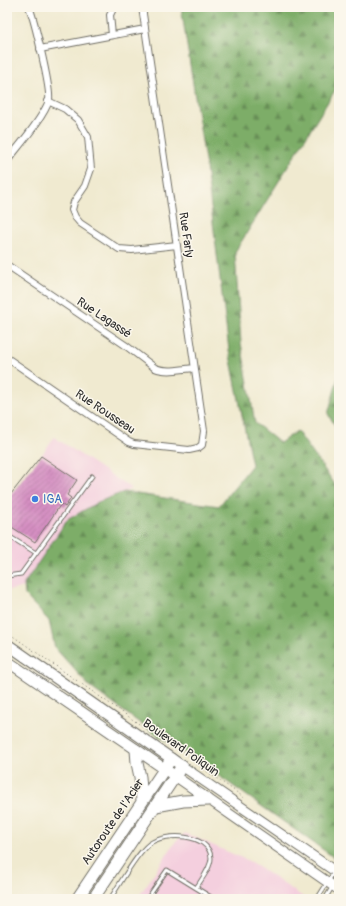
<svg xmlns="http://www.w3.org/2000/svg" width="346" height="906" font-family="Pangolin,sans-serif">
  <defs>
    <pattern id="forest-firs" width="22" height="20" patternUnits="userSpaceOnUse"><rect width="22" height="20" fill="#7dad68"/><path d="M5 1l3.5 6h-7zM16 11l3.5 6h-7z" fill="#678d56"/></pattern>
    <pattern id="building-hatch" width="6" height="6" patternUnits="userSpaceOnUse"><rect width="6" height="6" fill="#d58fc2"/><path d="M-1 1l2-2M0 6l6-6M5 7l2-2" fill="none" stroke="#ad759e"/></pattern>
  </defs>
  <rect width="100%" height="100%" fill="#fbf7ec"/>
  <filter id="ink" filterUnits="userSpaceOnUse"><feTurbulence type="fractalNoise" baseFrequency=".025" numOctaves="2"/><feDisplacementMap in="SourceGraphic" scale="8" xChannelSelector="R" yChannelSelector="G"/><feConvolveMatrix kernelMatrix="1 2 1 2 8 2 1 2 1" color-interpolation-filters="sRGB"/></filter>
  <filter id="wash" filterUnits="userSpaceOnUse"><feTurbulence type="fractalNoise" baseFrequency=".012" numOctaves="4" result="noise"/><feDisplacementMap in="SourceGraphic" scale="16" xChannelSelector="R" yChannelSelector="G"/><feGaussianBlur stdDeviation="0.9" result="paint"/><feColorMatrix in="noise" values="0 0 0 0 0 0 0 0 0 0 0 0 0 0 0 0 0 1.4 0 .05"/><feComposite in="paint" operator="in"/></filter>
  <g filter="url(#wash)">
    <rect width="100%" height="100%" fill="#f0ead0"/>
    <!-- built -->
    <path fill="#f4cfde" d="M54,437l78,52 -34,13 -31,18 -43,64 1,3 -18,4v-103l6,4 28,-36z
      M185,833l66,29 55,37h-169l39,-58z"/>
    <!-- forest -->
    <path fill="url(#forest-firs)" stroke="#546c4a" d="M181,7h151l7,6v71l-104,168 6,91 14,80 25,20 17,-12 42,59v371l-141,-100 -43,-27 -65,-47 -35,-39 -6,-27 -24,-26 -1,-11 43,-64 31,-18 26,-10 95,14 33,-41 -23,-115 -23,-183z
      M339,374v58l-11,-18z"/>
    <g id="blocks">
      <!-- building -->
      <path fill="url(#building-hatch)" d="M41,456l36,24 -10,15 4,3 -6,9 -4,-3 -26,38 -28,-18v-25z"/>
    </g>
  </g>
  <g filter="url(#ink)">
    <use href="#blocks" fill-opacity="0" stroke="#706e65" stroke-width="1"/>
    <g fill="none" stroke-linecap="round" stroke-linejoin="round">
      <!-- lane casing -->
      <g stroke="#706e65" stroke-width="5">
        <path id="lane" d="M7,535l29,18
          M7,576l14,-2 71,-98
          M110,899c10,-15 26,-45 39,-55 15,-12 61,-11 62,14 0,10 -10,22 -15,30
          M147,899l20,-29 47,29
          M317,899l17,-27
          M325,899l14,-23"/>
      </g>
      <!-- street casing -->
      <g stroke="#706e65" stroke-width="8">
        <path id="street" d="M112,35l-2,-20 4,-8
          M40,49l105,-20
          M48,101l17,8 13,11 10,17 3,32 -6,17 -11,16 -2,8 3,7 5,6 39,26 13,1 45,-5
          M7,161c11,-14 38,-45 42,-61 2,-11 -15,-82 -20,-93
          M7,265l118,80 30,23c12,5 26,1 39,0
          M7,358l122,84 5,2 55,6 9,-2 4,-3 2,-14 -62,-424"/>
      </g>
      <!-- secondary casing -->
      <g stroke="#706e65" stroke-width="11">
        <path id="secondary" d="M182,766l157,108
          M175,776l164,114"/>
      </g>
      <!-- primary casing -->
      <g stroke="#706e65" stroke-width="12">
        <path id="primary" d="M7,644l175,122
          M7,661l168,115"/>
      </g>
      <!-- highway casing -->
      <g stroke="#706e65" stroke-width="13">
        <path id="highway" d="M136,750l1,13 3,14 2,24
          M156,806l27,-5 25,-1
          M77,899l94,-140
          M93,899l89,-133"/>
      </g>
      <!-- path -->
      <path stroke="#706e65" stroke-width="1" stroke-dasharray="1 3" stroke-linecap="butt" d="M7,632l135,94 41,25 16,15 43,30 2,3"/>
      <!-- lane -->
      <use href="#lane" stroke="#fff" stroke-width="3"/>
      <!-- street -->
      <use href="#street" stroke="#fff" stroke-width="6"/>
      <!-- secondary -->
      <use href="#secondary" stroke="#fff" stroke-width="9"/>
      <!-- primary -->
      <use href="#primary" stroke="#fff" stroke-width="10"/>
      <!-- highway -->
      <use href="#highway" stroke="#fff" stroke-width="11"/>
    </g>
  </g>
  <!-- markers -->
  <circle fill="#3f7fe0" stroke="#fbf7ec" stroke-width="1.5" cx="35" cy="499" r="4"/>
  <g text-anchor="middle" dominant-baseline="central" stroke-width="3" stroke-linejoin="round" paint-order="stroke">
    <!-- street labels -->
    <g font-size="12" fill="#2b2b2b" stroke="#fbf7ec">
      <text transform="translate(186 235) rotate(82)">Rue Farly</text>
      <text transform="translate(104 318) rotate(34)">Rue Lagassé</text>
      <text transform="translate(105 412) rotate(34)">Rue Rousseau</text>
      <text transform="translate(181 748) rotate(35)">Boulevard Poliquin</text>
      <text transform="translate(113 822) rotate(-56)">Autoroute de l'Acier</text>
    </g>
    <!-- shop labels -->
    <g font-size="12" fill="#366cbe" stroke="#fbf7ec" text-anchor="start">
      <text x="43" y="499">IGA</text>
    </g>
  </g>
  <!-- margin -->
  <rect width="346" height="906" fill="none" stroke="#fbf7ec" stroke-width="24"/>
</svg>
